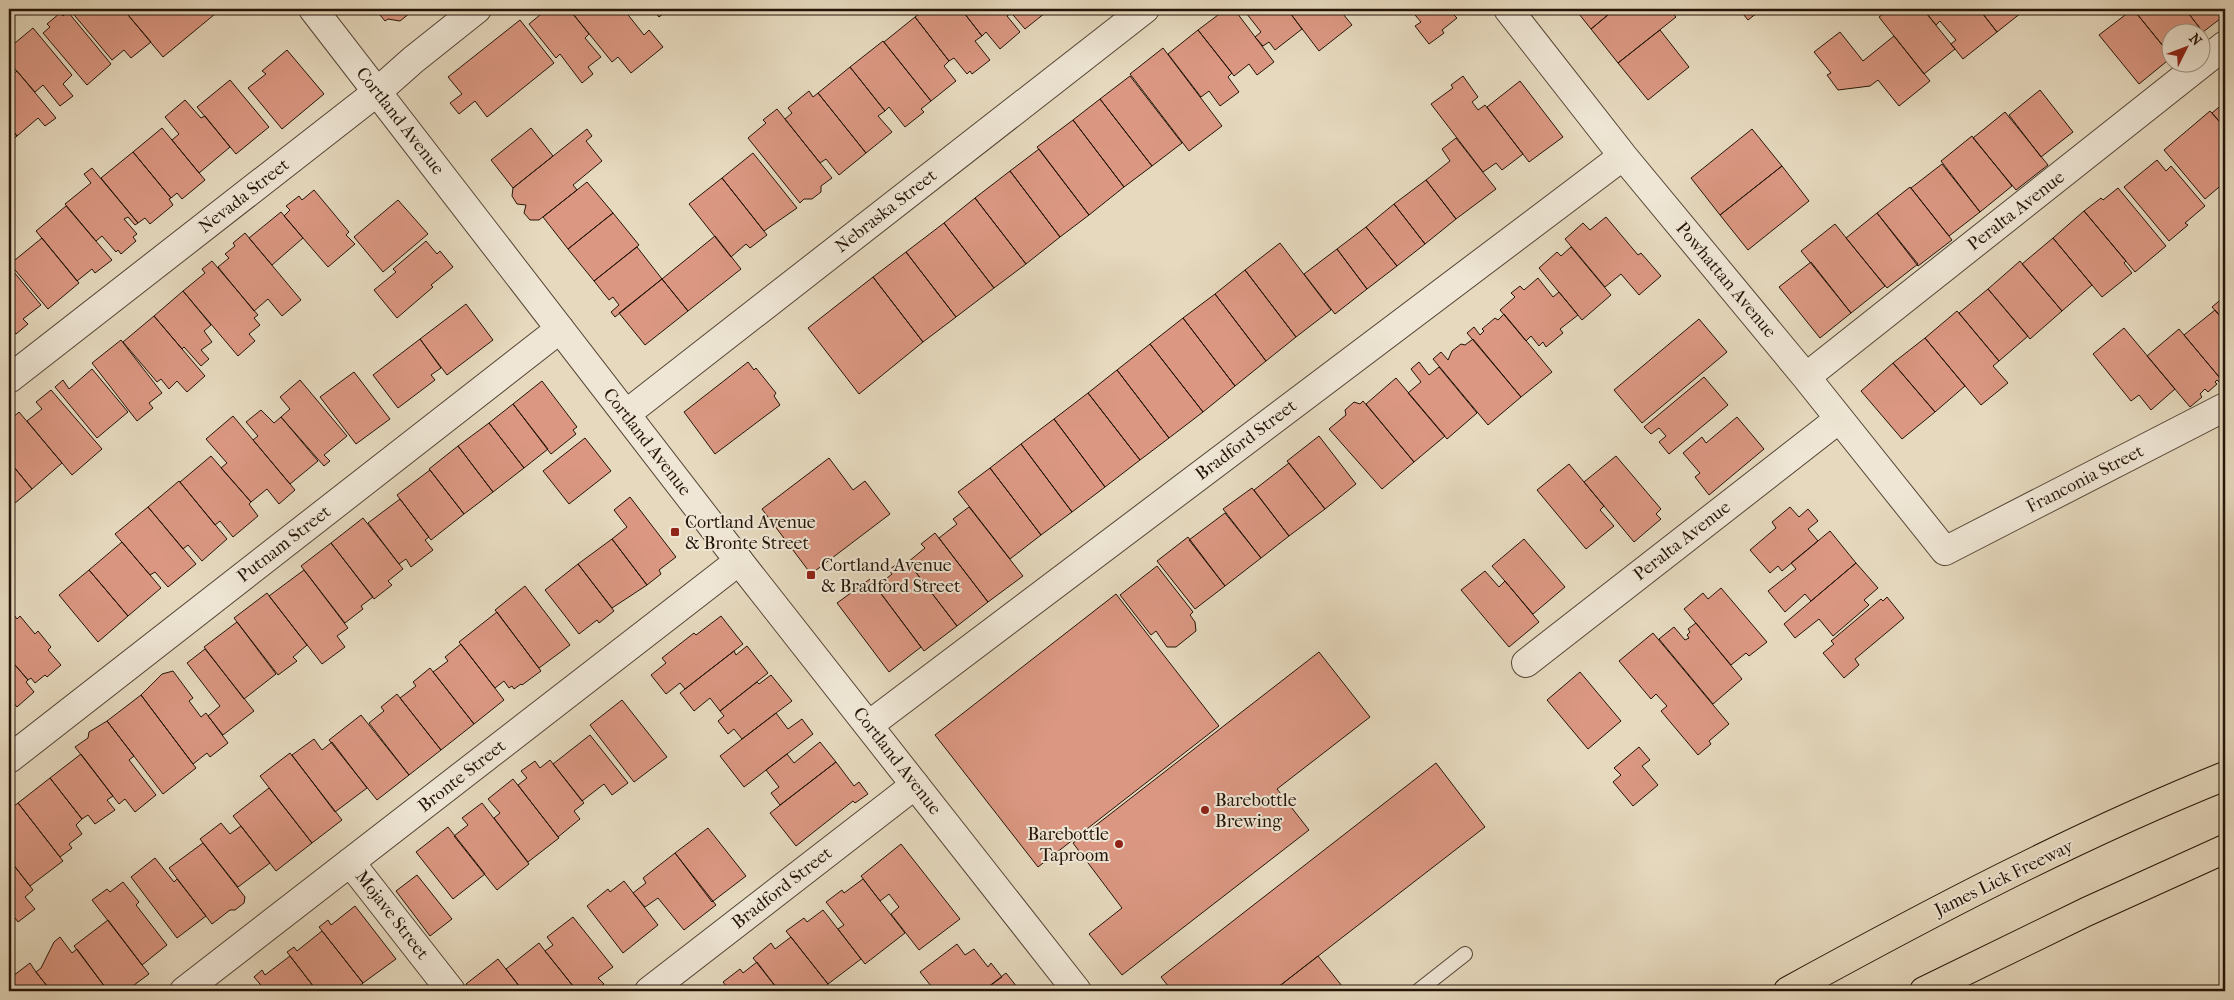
<svg xmlns="http://www.w3.org/2000/svg" width="2234" height="1000" font-family="'IM FELL French Canon',serif">
  <rect width="100%" height="100%" fill="#e6d9be"/>
  <filter id="stains"><feTurbulence type="fractalNoise" baseFrequency=".004" numOctaves="4"/><feColorMatrix values="0 0 0 0 .2 0 0 0 0 .09 0 0 0 0 .02 0 0 0 .5 -.17"/></filter>
  <radialGradient id="worn" r=".72"><stop offset=".6" stop-color="#630" stop-opacity="0"/><stop offset="1" stop-color="#630" stop-opacity=".3"/></radialGradient>
  <!-- building -->
  <path fill="#db9782" stroke="#241407" d="M72,9h51l28,33 -20,16 -7,-8 -12,10 -42,-50z
    M123,9h98l-58,48z
    M375,9h40l-15,12 -12,-2 -3,2z
    M545,9h24l20,25 -4,4 16,19 -13,10 5,7 -11,9 -22,-29 -4,4 -27,-34 17,-14z
    M569,9h58l-2,2 19,24 5,-5 14,17 -32,26 -13,-16 -6,5z
    M641,9h28l-10,8 -7,-8 -7,5z
    M926,9h35l21,27 -7,5 15,19 -18,14 -2,-3 -3,3 -13,-16 -5,3 -34,-44z
    M961,9h47l3,4 -4,3 13,16 -20,17 -14,-17 -4,4z
    M1008,9h42l-25,20z
    M1226,9h8l40,53 -17,13 -8,-11 -15,12 -36,-46z
    M1243,9h44l15,20 -27,21 -6,-8 -6,4 -8,-9 6,-5z
    M1287,9h52l13,16 -33,26z
    M1410,9h51l-8,5 4,4 -15,12 2,3 -15,11 -14,-18 6,-4z
    M1575,9h40l-24,20z
    M1615,9h30l4,4 5,-4h15l7,8 -58,46 -27,-34z
    M1739,9h23l-14,11z
    M1890,9h33l32,40 -31,25 -45,-57z
    M1923,9h56l18,23 -34,27 -12,-15 5,-4 -16,-19 -4,4z
    M1979,9h47l-29,23z
    M2133,9l39,48 -33,27 -40,-49z
    M2133,9h52l18,23h-31v25z
    M2185,9h40v6l-22,17z
    M68,12l43,52 -24,21 -44,-52 7,-6 -3,-3 13,-11 3,3z
    M915,17l34,44 -5,5 12,15 -25,20 -47,-59z
    M520,20l34,43 -67,54 -12,-16 -16,13 -9,-11 12,-9 -14,-17z
    M33,28l39,47 -9,9 10,12 -13,10 -17,-21 -8,7 -26,-30v-14z
    M1198,30l34,43 -4,4 11,15 -19,14 -11,-15 -8,6 -33,-43z
    M1660,30l29,37 -41,33 -30,-37z
    M1840,32l23,29 31,-25 36,45 -31,25 -21,-26 -8,6 -32,4 -11,-15 4,-2 -17,-21z
    M883,41l48,60 -10,8 3,3 -19,15 -16,-20 -4,4 -35,-44z
    M1163,48l59,78 -33,25 -59,-77z
    M287,50l37,44 -42,35 -34,-41 18,-14 -4,-3z
    M850,67l35,44 -7,5 14,16 -26,21 -48,-60z
    M9,70l3,5 5,-4 39,47 -11,8 -7,-8 -21,18 -8,-10z
    M1130,76l52,67 -30,23 -52,-67z
    M1463,76l15,21 -6,5 6,8 7,-5 38,49 -21,16 -6,-7 -13,9 -52,-68 22,-16 -2,-3z
    M230,80l39,47 -33,27 -39,-47z
    M1520,81l43,56 -34,25 -42,-55z
    M2040,90l33,42 -32,25 -32,-42z
    M809,91l4,6 5,-4 48,60 -27,22 -13,-16 -6,4 -35,-44 7,-6 -4,-5z
    M1100,99l52,67 -28,21 -51,-67z
    M185,100l16,18 4,-2 25,31 -31,26 -27,-33 7,-6 -14,-17z
    M2225,102v26l-13,-15z
    M777,109l55,69 -11,8v6l-9,7h-8l-4,4 -52,-65 18,-15 -3,-3z
    M2210,111l15,17v54l-20,17 -41,-49z
    M2005,112l43,53 -32,25 -43,-52z
    M1073,120l51,67 -35,28 -52,-68z
    M9,126l8,10 -8,7z
    M162,128l43,52 -23,19 -5,-6 -6,5 -38,-46z
    M531,128l22,28 -40,32 -22,-28z
    M587,129l5,7 -6,5 16,20 -29,24 4,5 -38,30h-9l-6,-7 2,-8 -9,-1 -5,-8 1,-8z
    M1752,129l30,37 -62,49 -29,-37z
    M1972,136l40,50 -32,26 -39,-51z
    M1456,138l40,51 -40,30 -30,-39 24,-19 -8,-12z
    M1039,149l50,66 -29,22 -50,-66z
    M133,152l38,46 -2,1 4,6 -23,19 -5,-6 -7,5 -37,-45z
    M753,153l44,55 -33,23 -42,-53z
    M2157,160l9,11 5,-5 34,40 -20,17 3,2 -19,16 -45,-54z
    M1942,164l38,48 -31,24 -38,-48z
    M1782,166l27,35 -61,49 -28,-35z
    M92,168l46,55 -3,2 -7,-8 -4,2 13,15 -4,3 3,4 -15,13 -3,-4 -2,2 -14,-16 -6,5 -31,-37 26,-21 -7,-9z
    M1010,171l50,66 -34,27 -51,-66z
    M722,178l45,57 -17,13 -4,-4 -15,13 -42,-53z
    M1426,180l30,39 -31,25 -31,-40z
    M587,182l26,31 -45,36 -25,-32z
    M1910,187l42,53 -34,26 -41,-53z
    M2118,188l48,58 -31,26 -51,-61 17,-13 2,2z
    M314,190l35,42 -3,3 9,9 -27,23 -44,-51 6,-6 -4,-4 13,-10 3,4z
    M975,198l51,66 -32,24 -50,-65z
    M398,200l30,34 -45,38 -29,-35z
    M1394,204l31,40 -28,22 -31,-39z
    M66,206l46,54 -17,13 -3,-4 -15,12 -41,-50z
    M2084,211l42,50 -2,2 8,10 -30,24 -49,-59z
    M281,212l22,26 -31,27 -23,-27z
    M613,213l26,32 -45,36 -26,-32z
    M1877,213l41,51 -31,24 -41,-50z
    M1606,217l32,38 3,-2 20,23 -22,19 -18,-21 -16,13 -40,-48 18,-16 7,7z
    M944,223l50,65 -38,29 -50,-65z
    M1835,224l50,62 -34,27 -50,-62z
    M1366,227l31,39 -30,23 -30,-40z
    M245,233l56,67 -19,16 -14,-17 -14,12 -36,-44 11,-9 -4,-4 10,-8 -2,-3z
    M715,236l26,33 -53,42 -26,-32z
    M42,238l37,45 -31,26 -38,-45z
    M2053,238l39,47 -30,26 -40,-47z
    M426,241l11,13 3,-3 13,16 -22,18 2,2 -36,31 -23,-28 22,-18 -3,-3z
    M1280,243l51,67 -35,27 -51,-67z
    M637,247l25,32 -47,38 -4,-5 8,-7 -6,-8 -4,3 -15,-19z
    M1571,247l40,48 -29,25 -43,-52 18,-16 4,4z
    M1337,249l30,40 -32,25 -31,-40z
    M906,252l50,65 -33,25 -50,-65z
    M212,261l46,54 -4,3 6,7 -11,9 6,7 -17,15 -55,-65 22,-18 -3,-4z
    M2020,261l42,50 -32,28 -42,-50z
    M1811,262l40,51 -31,25 -41,-51z
    M9,266l32,39 -18,14 5,5 -12,10 -7,-8z
    M1245,270l51,67 -30,24 -51,-67z
    M873,277l50,65 -64,52 -51,-66z
    M1538,278l15,19 6,-5 19,23 -18,14 3,4 -17,14 -3,-5 -4,4 -8,-10 -5,5 -26,-31 15,-13 -4,-4 9,-7 4,4z
    M662,279l26,32 -43,34 -26,-32z
    M1988,289l40,47 -29,25 -40,-48z
    M183,291l28,34 -7,6 8,11 -11,8 8,9 -8,7 -17,-19 -2,2 -28,-33z
    M1215,294l51,67 -31,25 -52,-68z
    M2225,296v26l-13,-15z
    M466,304l27,36 -46,35 -27,-36z
    M2215,310l10,12v62l-41,-49z
    M1957,311l42,50 -6,5 15,17 -27,22 -56,-67z
    M1504,314l48,58 -31,25 -54,-64 7,-6 6,8 4,-4 -2,-2 13,-11 3,2z
    M154,316l51,60 -18,16 -10,-11 -8,8 -8,-10 -4,3 -34,-40z
    M1183,318l52,68 -32,26 -53,-68z
    M1699,319l28,33 -85,71 -28,-33z
    M2124,328l51,61 -24,21 -12,-15 -8,6 -38,-47z
    M2179,329l46,55 -2,2 -6,-6 -2,2 2,2 -9,8 -3,-3 -5,5 2,3 -12,10 -43,-51z
    M1925,338l40,48 -30,26 -42,-49z
    M420,339l21,29 -10,7 4,5 -37,28 -25,-33z
    M1473,339l48,58 -33,28 -55,-66 8,-7 7,8 4,-9 9,-7 4,1z
    M121,340l41,53 -13,10 4,5 -16,13 -45,-58z
    M1150,344l53,68 -34,26 -52,-68z
    M748,362l6,8 2,-2 20,25 -2,3 6,9 -65,49 -31,-42z
    M1419,362l10,13 10,-8 38,46 -30,26 -39,-46 13,-11 -10,-13z
    M1893,363l42,49 -33,27 -41,-48z
    M92,369l36,43 -31,26 -42,-51 8,-7 6,9z
    M1117,370l52,68 -29,22 -52,-67z
    M354,372l36,47 -34,25 -36,-47z
    M1704,377l24,28 -59,49 -10,-12 7,-6 -7,-8 -8,6 -7,-7z
    M1396,378l49,58 -31,26 -48,-58z
    M300,380l47,56 -23,19 6,6 -6,5 -43,-49 9,-8 -10,-12z
    M542,381l35,46 -4,3 3,4 -25,20 -38,-50z
    M51,390l51,59 -30,26 -45,-54 15,-12 -6,-7z
    M1088,393l52,67 -35,27 -51,-68z
    M1363,401l51,61 -32,27 -53,-60 17,-14 -1,-5 9,-8 6,2z
    M513,404l35,45 -24,19 -35,-45z
    M261,410l13,13 7,-6 37,44 -28,23 -37,-44 5,-4 -12,-14z
    M19,412l43,51 -30,26 -23,-28v-40z
    M233,416l62,74 -16,14 -12,-15 -16,13 -30,-34 6,-5 -21,-24z
    M1737,417l27,32 -55,46 -14,-18 5,-4 -17,-20 19,-16 4,6z
    M1054,419l51,68 -33,25 -51,-68z
    M489,423l35,45 -31,24 -35,-46z
    M1319,436l37,48 -31,25 -38,-48z
    M585,438l26,33 -42,33 -26,-33z
    M1021,444l51,68 -31,23 -51,-67z
    M458,446l35,46 -29,22 -35,-45z
    M211,456l40,46 -2,2 9,12 -25,21 -13,-16 -5,4 -35,-43z
    M1616,456l45,53 -5,5 5,5 -27,23 -50,-60z
    M829,458l24,32 12,-9 25,33 -79,60 -49,-65z
    M9,461l23,28 -23,19z
    M1289,463l36,46 -36,27 -35,-46z
    M1569,464l35,42 -4,4 14,16 -28,23 -49,-59z
    M990,468l51,67 -31,24 -52,-67z
    M430,470l34,44 -33,26 -34,-45z
    M179,481l48,58 -25,22 -14,-16 -5,4 -35,-42z
    M1252,488l37,48 -28,22 -38,-49z
    M630,497l46,60 -17,13 2,4 -14,11 -35,-46 15,-12 -13,-17z
    M400,499l29,38 -4,3 8,10 -22,17 -5,-8 -7,5 -31,-41z
    M148,507l48,57 -28,23 -13,-15 -5,3 -35,-41z
    M969,507l54,69 -35,26 -49,-64 18,-14 -4,-5z
    M1790,507l9,10 9,-8 10,12 -10,8 10,12 -36,30 -4,-5 -8,7 -20,-23 26,-22 -4,-6z
    M1225,513l36,45 -36,28 -36,-46z
    M363,518l40,51 -15,12 4,4 -18,14 -43,-56z
    M1830,531l26,32 -45,38 -6,-7 -20,18 -17,-21 28,-22 -5,-6z
    M935,533l53,69 -31,24 -49,-64 17,-14 -4,-4z
    M1188,537l37,49 -30,23 -38,-48z
    M612,539l35,46 -35,23 -34,-44z
    M1524,539l41,48 -32,27 -41,-48z
    M122,542l39,46 -33,28 -39,-46z
    M331,543l42,54 -12,9 2,3 -18,14 -44,-57z
    M902,560l3,3 3,-1 49,64 -33,25 -48,-64 16,-13 -3,-4z
    M1856,563l22,25 -14,12 5,5 -36,31 -14,-17 -24,19 -11,-14z
    M578,564l36,47 -15,12 -2,-3 -18,14 -34,-44z
    M1157,566l36,46 -3,3 5,7 1,9 -20,16h-9l-11,-16 -5,4 -31,-40z
    M89,570l39,46 -30,26 -39,-47z
    M304,570l44,58 -11,8 8,11 -23,17 -53,-68z
    M1485,571l14,16 6,-6 34,41 -30,25 -48,-57z
    M870,579l51,68 -32,25 -52,-69z
    M525,586l45,59 -31,23 -44,-58z
    M1721,588l46,54 -18,14 -3,-3 -15,12 -47,-56 19,-16 5,6z
    M267,593l40,52 -14,12 4,4 -19,14 -44,-57z
    M1116,594l103,132 -181,141 -103,-132z
    M1887,597l17,21 -49,41 4,6 -15,13 -21,-25 11,-9 -3,-3 50,-42 2,2z
    M11,611l6,8 3,-3 15,18 3,-3 13,16 -3,3 13,15 -14,12 -2,-2 -10,8 -4,-5 -3,2 -19,-22v-45z
    M497,612l44,59 -19,14 -1,-1 -7,5 -2,-3 -3,2 -5,-7 -9,7 -36,-46z
    M721,616l22,28 -58,45 -5,-6 -14,11 -15,-19 15,-12 -4,-5 32,-25 2,2z
    M237,622l39,52 -32,25 -40,-52z
    M1696,623l46,56 -29,25 -54,-65 15,-12 11,13 4,-2 -2,-3 3,-3 -2,-3z
    M1653,633l76,91 -20,17 2,3 -13,11 -37,-44 6,-5 -11,-12 -5,5 -32,-38z
    M461,644l43,56 -30,24 -41,-52 15,-11 -3,-4z
    M747,646l21,27 -48,38 -10,-13 -16,13 -14,-18 54,-42 2,4z
    M205,649l49,62 -31,24 -15,-19 12,-10 -33,-43z
    M1319,652l51,65 -93,72 32,41 -187,145 -33,-41 33,-26 -49,-65z
    M9,658l19,22 -2,2 8,10 -17,15 -6,-7 -2,2z
    M430,668l44,56 -33,26 -41,-52 16,-12 -3,-4z
    M173,671l20,27 -4,3 12,16 5,-4 22,30 -18,14 -3,-4 -14,11 -52,-69 21,-21z
    M1580,672l41,49 -33,28 -41,-49z
    M771,675l21,26 -50,38 -8,-10 -6,5 -10,-13 6,-5 -4,-5 37,-29 2,2z
    M397,694l44,56 -32,25 -40,-52 15,-12 -3,-4z
    M141,695l55,73 -33,26 -56,-73z
    M622,700l45,57 -33,25 -44,-57z
    M776,713l12,16 14,-10 11,15 -69,53 -24,-31z
    M361,715l48,60 -32,25 -48,-60z
    M107,721l27,35 -5,4 27,35 -21,17 -10,-13 -6,5 -44,-57 13,-9 1,-6z
    M590,735l38,48 -16,12 -8,-11 -22,17 -29,-37z
    M314,739l8,11 10,-8 35,46 -32,24 -43,-57z
    M820,742l16,20 -56,43 -9,-12 8,-6 -13,-17 21,-16 7,9z
    M1639,747l11,13 -8,6 16,19 -25,21 -20,-24 8,-7 -7,-7z
    M290,753l52,67 -30,23 -52,-67z
    M81,754l32,42 -6,4 8,10 -20,14 -7,-9 -6,4 -32,-41z
    M550,760l34,43 -10,8 6,8 -22,18 -40,-52 9,-7 -6,-7 14,-10 5,7z
    M836,762l18,24 5,-4 9,12 -13,9 -2,-2 -57,45 -26,-33z
    M1436,763l49,64 -212,164h-101l-11,-14z
    M50,778l32,41 -6,6 6,9 -13,10 3,4 -12,9 -42,-54z
    M513,779l46,59 -31,24 -34,-44 6,-5 -12,-14z
    M269,788l43,55 -36,28 -43,-55z
    M18,803l45,58 -33,25 -21,-27v-49z
    M482,803l47,61 -32,26 -43,-54 14,-11 -6,-7z
    M221,823l9,11 11,-8 29,37 -32,24 -38,-48z
    M448,827l37,47 -32,25 -37,-47z
    M708,828l38,48 -34,26 -37,-49z
    M203,843l42,54 -1,6 -9,7h-5l-18,14 -43,-56z
    M901,844l59,75 -41,31 -28,-36 8,-7 -10,-13 -9,7 -19,-25z
    M675,853l41,52 -32,25 -26,-32 -13,9 -12,-14 13,-10 -3,-5z
    M155,858l19,24 3,-3 29,37 -29,22 -46,-61z
    M9,859l24,31 -8,7 10,12 -17,13 -9,-12z
    M417,875l35,44 -22,17 -34,-45z
    M863,879l42,54 -40,31 -27,-35 6,-4 -18,-23 16,-12 2,3z
    M624,881l34,44 -35,28 -36,-47 21,-17 2,3z
    M123,882l16,20 -3,3 31,40 -25,20 -50,-65 15,-11 3,3z
    M355,906l41,53 -33,24 -44,-56 9,-7 3,5z
    M823,910l38,49 -33,25 -42,-53 18,-13 3,4z
    M573,917l40,50 -15,11 6,6 -9,7 -5,-6 -8,6h-5l-32,-40 8,-6 -6,-8z
    M108,920l41,54 -23,17h-18l-34,-45z
    M322,931l41,52 -9,8h-37l-30,-39 7,-5 3,4z
    M60,937l12,16 5,-4 31,42h-57l-15,-19 5,-4 13,-26z
    M791,937l37,47 -6,7h-43l-26,-33 18,-15 4,6z
    M539,943l6,8 32,40h-54l-17,-22z
    M957,944l8,11 9,-6 14,18 3,-4 11,14 -19,14h-48l-15,-19z
    M290,956l27,35h-51l-12,-14 8,-7 3,5z
    M1318,956l28,35h-73z
    M498,959l25,32h-51l-6,-7z
    M757,962l22,29h-49l-7,-9 17,-13 3,4z
    M30,963l6,9 15,19h-39l4,-2 -7,-10z
    M1006,973l11,14 -5,4h-29z
    M262,986l4,5h-11z"/>
  <g fill="none" stroke-linecap="round" stroke-linejoin="round">
    <!-- service casing -->
    <g stroke="#544535" stroke-width="16">
      <path id="service" d="M1418,991l47,-37"/>
    </g>
    <!-- minor casing -->
    <g stroke="#544535" stroke-width="30">
      <path id="minor" d="M1508,9l115,147 183,221 139,174 280,-144
        M1806,377l419,-332
        M9,379l368,-287
        M626,414l519,-405
        M1526,663l313,-244
        M869,725l754,-569
        M9,759l551,-430
        M350,862l101,129
        M184,991l555,-430
        M649,991l266,-206"/>
    </g>
    <!-- tertiary casing -->
    <g stroke="#544535" stroke-width="30">
      <path id="tertiary" d="M313,9l426,552 338,430
        M377,92l36,-32 64,-51"/>
    </g>
    <!-- motorway casing -->
    <g stroke="#241407" stroke-width="30">
      <path id="motorway" d="M1788,991c142,-78 286,-154 437,-215
        M1924,991l162,-79 139,-63"/>
    </g>
    <!-- service -->
    <use href="#service" stroke="#efe6d5" stroke-width="14"/>
    <!-- minor -->
    <use href="#minor" stroke="#efe6d5" stroke-width="28"/>
    <!-- tertiary -->
    <use href="#tertiary" stroke="#efe6d5" stroke-width="28"/>
    <!-- motorway -->
    <use href="#motorway" stroke="#e6d9be" stroke-width="28"/>
  </g>
  <!-- markers -->
  <g fill="#8f2418" stroke="#efe6d5" stroke-width="2">
    <rect x="670" y="527" width="10" height="10" rx="2.5"/>
    <rect x="806" y="570" width="10" height="10" rx="2.5"/>
    <circle cx="1205" cy="810" r="5"/>
    <circle cx="1119" cy="844" r="5"/>
  </g>
  <g text-anchor="middle" dominant-baseline="central" stroke-width="4" stroke-linejoin="round" paint-order="stroke">
    <!-- street labels -->
    <g font-size="18" fill="#241407" stroke="#efe6d5">
      <text transform="translate(400 121) rotate(52)">Cortland Avenue</text>
      <text transform="translate(244 196) rotate(-38)">Nevada Street</text>
      <text transform="translate(886 211) rotate(-38)">Nebraska Street</text>
      <text transform="translate(2016 211) rotate(-38)">Peralta Avenue</text>
      <text transform="translate(1726 280) rotate(50)">Powhattan Avenue</text>
      <text transform="translate(1246 440) rotate(-37)">Bradford Street</text>
      <text transform="translate(647 442) rotate(52)">Cortland Avenue</text>
      <text transform="translate(2085 479) rotate(-27)">Franconia Street</text>
      <text transform="translate(1682 541) rotate(-38)">Peralta Avenue</text>
      <text transform="translate(284 544) rotate(-38)">Putnam Street</text>
      <text transform="translate(897 761) rotate(52)">Cortland Avenue</text>
      <text transform="translate(462 776) rotate(-38)">Bronte Street</text>
      <text transform="translate(2004 878) rotate(-26)">James Lick Freeway</text>
      <text transform="translate(782 888) rotate(-38)">Bradford Street</text>
      <text transform="translate(392 915) rotate(52)">Mojave Street</text>
    </g>
    <!-- poi labels -->
    <g font-size="18" fill="#241407" stroke="#efe6d5" text-anchor="start">
      <text x="685" y="522">Cortland Avenue<tspan x="685" dy="21">&amp; Bronte Street</tspan></text>
      <text x="821" y="565">Cortland Avenue<tspan x="821" dy="21">&amp; Bradford Street</tspan></text>
      <text x="1215" y="800">Barebottle<tspan x="1215" dy="21">Brewing</tspan></text>
      <text x="1109" y="834" text-anchor="end">Barebottle<tspan x="1109" dy="21">Taproom</tspan></text>
    </g>
  </g>
  <!-- margin -->
  <rect width="2234" height="1000" fill="none" stroke="#e6d9be" stroke-width="30"/>
  <rect x="10" y="10" width="2214" height="980" fill="none" stroke="#241407" stroke-width="2.5"/>
  <rect x="15" y="15" width="2204" height="970" fill="none" stroke="#241407"/>
  <!-- north arrow -->
  <g transform="translate(2186 48) rotate(48)"><circle r="24" fill="#efe6d5" stroke="#9e9283"/>
  <path d="M0-4L9 19L0 12L-9 19Z" fill="#8f2418"/>
  <text y="-8" font-size="14" font-weight="bold" text-anchor="middle" fill="#241407">N</text>
  </g>
  <rect width="100%" height="100%" filter="url(#stains)"/>
  <rect width="100%" height="100%" fill="url(#worn)"/>
</svg>
